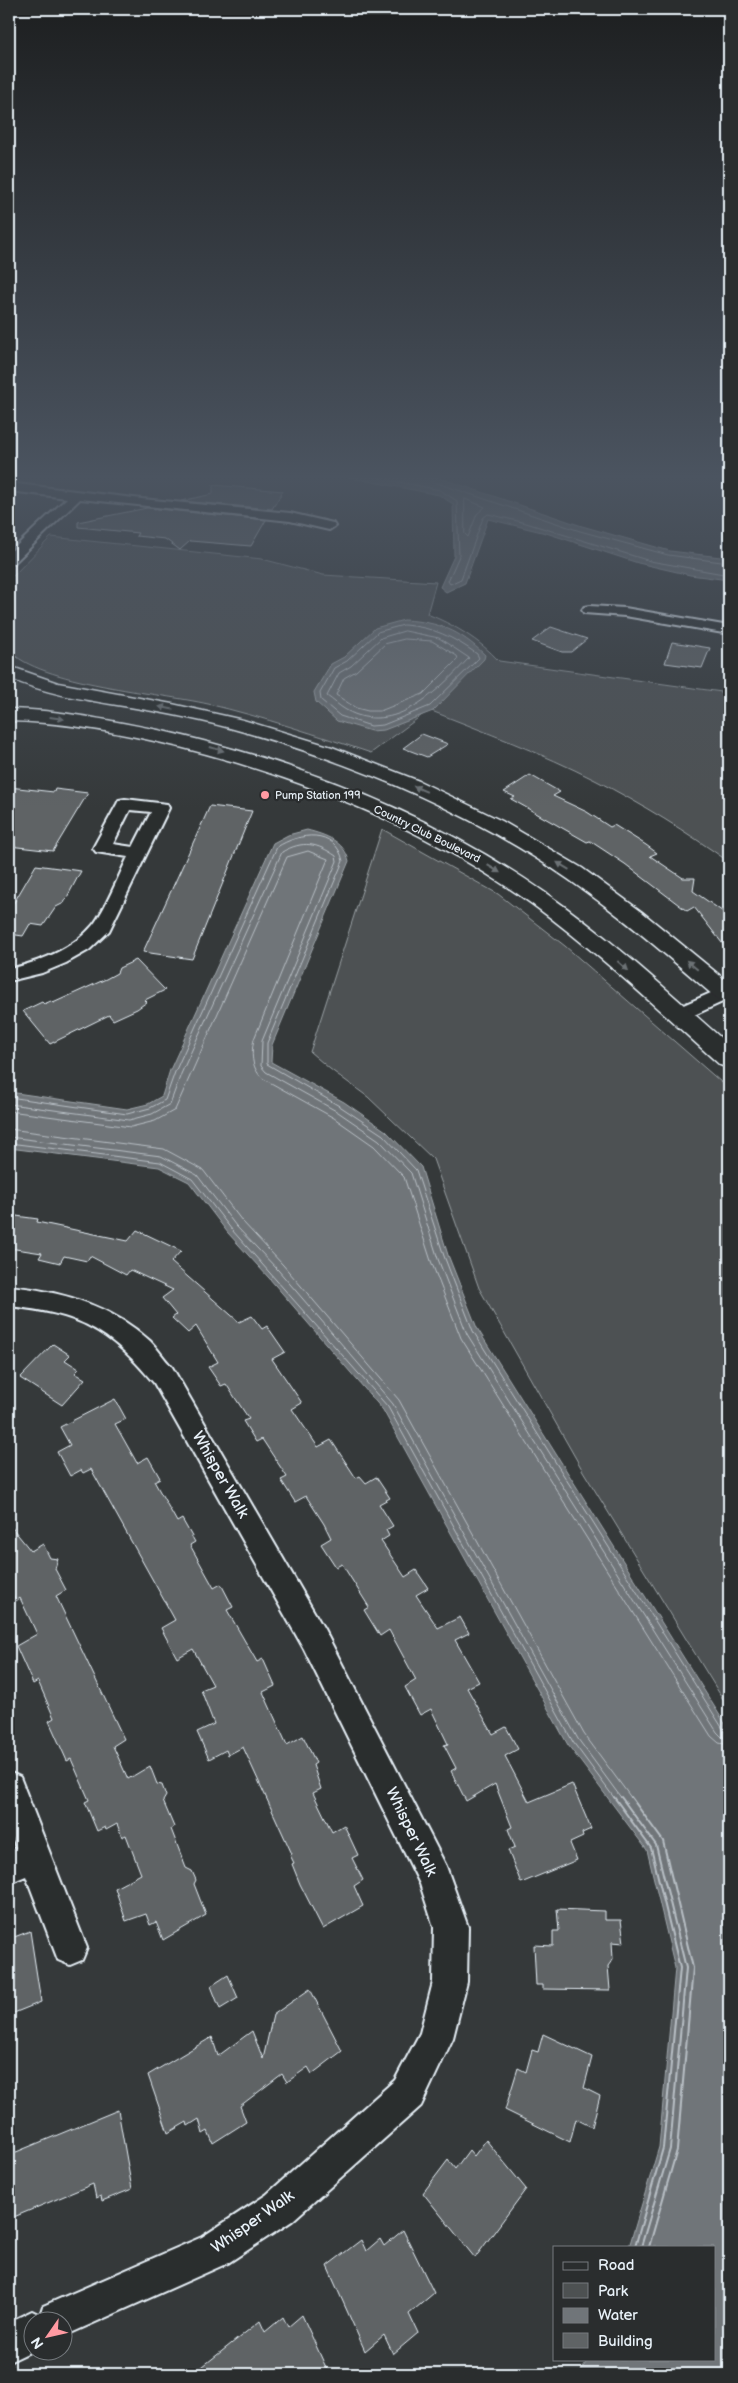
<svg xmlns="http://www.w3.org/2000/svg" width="738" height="2383" font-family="'Balsamiq Sans',sans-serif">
  <rect width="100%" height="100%" fill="#35393a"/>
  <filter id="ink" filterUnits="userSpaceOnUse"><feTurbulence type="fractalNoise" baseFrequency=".02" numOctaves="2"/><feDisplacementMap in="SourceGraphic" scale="10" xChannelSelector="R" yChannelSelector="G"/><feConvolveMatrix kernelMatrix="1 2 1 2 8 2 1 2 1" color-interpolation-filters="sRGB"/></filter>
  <g filter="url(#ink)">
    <!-- green -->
    <path fill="#4d5152" stroke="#9aa1a5" d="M51,537l211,22 61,16 113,7 -9,32c26,10 53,26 72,47l230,32v169c-42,-30 -87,-58 -134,-82 -53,-27 -110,-48 -166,-70l-58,43c-54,-18 -108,-36 -163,-49 -47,-11 -169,-20 -199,-54v-70z
      M382,829l116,65 67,52 164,143v620l-146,-238 -104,-183 -46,-129 -65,-62 -38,-28 -20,-17z"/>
    <!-- water -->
    <path fill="#707579" stroke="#a0a7ac" d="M332,474h90l21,5 139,47 88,25 59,7v22l-39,-5 -52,-12 -92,-30 -58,-14 -23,64 -19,9 -6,-5 14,-31 -1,-52 -14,-9z
      M404,620c35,2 55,10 81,35l-1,4 -51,52 -49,19 -13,1 -34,-10 -21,-19 -2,-10 17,-28 13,-7 31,-29z
      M307,830c19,5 37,11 42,31l-77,184 -1,17 73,40 42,29 35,36 27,88 29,73 252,402v644h-150l9,-15h126v-112h-85l30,-100 16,-179 -28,-118 -79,-105 -185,-335 -114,-132 -41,-45 -39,-51 -30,-15 -150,-19v-56l118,17 21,-5 14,-8 8,-26 103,-227 15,-8z"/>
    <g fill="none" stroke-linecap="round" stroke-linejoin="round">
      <!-- shore-far1 -->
      <path stroke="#b8bfc5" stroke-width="1" d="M358,474l82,16 17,11 2,55 -11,25 2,3 11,-5 22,-61 5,-4 38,9 124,38 79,14
        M428,474l3,7 149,50 88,24 61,8
        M465,499l20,8 -8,7 -9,23 -3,-3z
        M404,625c29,2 49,12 73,29l2,4 -49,48 -47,19 -12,1 -31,-10 -19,-16 -1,-7 14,-25 13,-7 31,-29z
        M405,631l34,7 30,20c-30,32 -75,79 -123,52 -7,-4 -13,-10 -19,-14l12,-23 12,-7 30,-28z
        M405,639l27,2 25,15 1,3 -35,35 -43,17h-12l-12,-3 -20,-13 8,-17 12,-7 29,-27z
        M9,1097l118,17 23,-6 15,-8 10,-28 102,-225c22,-14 58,-20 66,14l-76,182v21l74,43 42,28 33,35 28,86 29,75 250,398 6,3
        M9,1104l120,16 23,-6 18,-10 11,-30 101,-222c21,-12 35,-9 54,4l1,5 -75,180 -1,25 5,6 72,40 41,28 32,33 27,86 29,75 250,398 5,5 7,1
        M9,1111l122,16 24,-6 20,-11 112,-253 21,-6 20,8 -74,180c-3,14 -3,28 8,39l72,40 40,28 30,31 27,84 30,77 250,398 8,7 10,2
        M9,1129l155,20 39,21 39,51 41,44 116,135 185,334 48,65
        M9,1137l152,19 36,19 39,51 42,44 115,134 185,335 44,60
        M9,1143l151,19 32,17 40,51 156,177 185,335 42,57"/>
      <!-- shore -->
      <path stroke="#b8bfc5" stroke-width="2" d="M614,1797l37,51 29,120 -17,180 -28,99
        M621,1797l35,48 30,123 -16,181 -29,98
        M631,1797l32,44 30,127 -16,182 -28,97"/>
    </g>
    <!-- building -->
    <path fill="#5f6365" stroke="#e8f1f8" d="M213,485l70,6 -11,18 -91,-8 32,-7z
      M147,508l119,12 -15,26 -61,-5 -10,9 -15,-11 -29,-3 2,-3 -60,-6v-5z
      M551,627l36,12 -16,13h-9l-30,-11z
      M672,642l38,6 -8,20 -37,-5z
      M422,734l26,10 -21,13 -24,-9z
      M530,775l30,17 -7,4 34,16 23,15 4,-2 32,20 11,8 -7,3 33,22h12l-2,13 36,25v36l-35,-45 -7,4 -62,-47 -35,-23 -3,1 -76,-43 4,-2 -11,-5z
      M9,787l45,5 1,-3 33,4 -35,58 -44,-5z
      M210,806l42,5 -60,148 -49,-7z
      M36,865l45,6 -17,32 -8,4 -13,19 -13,-2 -7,12 -14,-2v-23z
      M136,960l29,30 -20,10 2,2 -10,7 -24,11 -4,-5 -59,29 -27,-33 19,-9 2,2 7,-3 2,2 53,-24 11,-6 2,-5z
      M9,1215l29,4 -1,3 91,19 9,-11 44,21 -10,11 68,60 13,-6 10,13 5,-3 18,26 -13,7 30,44 -10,6 26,38 13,-7 25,38 4,-2 6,7 10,-6 14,21 -11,6 14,22 -7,4 3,6 -8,5 24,36 11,-7 12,18 -12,7 22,33 22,-11 9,16 -14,7 24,42 -12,6 26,46 13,-7 12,22 -13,7 24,46 43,-18 19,45 -9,4 1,4 -13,6 7,17 -56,23 -13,-33 7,-3 -7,-18 4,-2 -17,-43 -29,17 -15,-30 5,-3 -12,-23 4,-1 -17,-35 -11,6 -15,-28 11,-7 -27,-50 -9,6 -16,-26 5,-3 -27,-43 -6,3 -15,-23 10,-6 -7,-14 -18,-28 -11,6 -14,-22 6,-3 -25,-38 -6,3 -13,-21 6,-2 -23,-35 -5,2 -13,-19 10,-5 -22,-36 -8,7 -16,-15 4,-3 -14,-17 11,-8 -43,-20 -4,5 -36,-19 -3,5 -23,-5 -4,7 -21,-5 3,-5 -33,-5z
      M53,1344l17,11 -5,5 14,9 -4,4 10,6 -23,26 -42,-27z
      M115,1399l11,20 -11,5 22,39 11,-6 12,21 -6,3 23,41 5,-3 13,23 -5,3 24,43 7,-4 12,23 -6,3 30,52 6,-3 12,27 -12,6 24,53 16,-9 13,27 -3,2 8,24 -8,4 19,39 12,-7 14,30 -6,3 11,22 -9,6 9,20 -40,23 -23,-45 -8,-20 2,-1 -4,-8 2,-1 -49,-107 -15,8 -2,-5 -17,9 -12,-27 17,-8 -13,-34 12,-5 -20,-36 -16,9 -16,-30 14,-8 -84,-151 -8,4 -2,-3 -11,6 -13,-24 13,-7 -10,-18z
      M9,1524l22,27 12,-7 7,14 8,1 -3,10 11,21 -10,6 68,143 -11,7 15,33 22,-13 7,18 5,1 4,11 -3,5 11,26 -3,2 15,39 6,3 4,9 -2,4 12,31 -43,25 -7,-18 -6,3 -4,-11 -20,7 -11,-33 26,-14 -15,-39 -4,2 -5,-13 -11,6 -1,-3 -8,4 -12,-29 4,-2 -18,-41 -4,2 -18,-40 5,-3 -16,-37 -5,3 -17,-38 21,-12 -17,-36 -4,3 -7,-15z
      M557,1909l48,2v9h16l3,23 -12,-1 1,17 -5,7 2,24 -67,-1v-4h-7l-2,-40 19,1v-15h6z
      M30,1931l11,71 -32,13v-76z
      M228,1975l10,23 -18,11 -9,-23z
      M310,1989l32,62 -30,23 -4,-7 -21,15 -5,-8 -42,32 6,16 -33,21 -5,-12 -5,3 -4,-15 -11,7 -1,-4 -19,11 -20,-58 64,-38 6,19 34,-25 11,28 10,-44z
      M543,2034l49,23 -8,31 16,8 -8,31 -16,-8 -6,23 -65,-32 13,-42 8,4 6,-22 6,2z
      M118,2110l14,79 -30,12 -1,-5 -5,2 -3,-14 -84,35v-64z
      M486,2140l40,49 -51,69 -52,-65 25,-33 7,9 14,-19 5,6z
      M403,2230l31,63 -25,21 9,19 -25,21 -9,-19 -19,16 -38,-85 34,-26 5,11 14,-12 4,7z
      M302,2315l27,59h-136l67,-53 5,11 18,-15 5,10z"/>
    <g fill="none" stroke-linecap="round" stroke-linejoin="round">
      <!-- minor casing -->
      <g stroke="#e8f1f8" stroke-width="4">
        <path id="minor" d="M9,483l133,16 148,14 43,10 2,3 -6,4 -39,-9 -210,-22 -66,64 -5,1v-11l58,-55 -58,-7z
          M589,606l36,2 104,18v8l-104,-18 -41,-3 -2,-3 2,-3z
          M125,799l42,5 2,4 -60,123 -20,19 -23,13 -24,10 -33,8v-12c30,-7 63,-19 84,-44 12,-14 26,-50 35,-68l-32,-5 -3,-4 24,-44 2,-4zM130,810l21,2 -18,35 -20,-3z
          M729,985v14l-50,23 -7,-2 -3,-5 3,-5z
          M9,1286c51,5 102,19 141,55 8,8 14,18 22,26l152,262 122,237 22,61 -1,55 -14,56 -32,68 -129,115 -64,42 -166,74v-17h-30v30h2l-25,12v-40l23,-11 8,4 3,-9 159,-69 64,-42 129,-115 25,-47 13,-51 1,-55 -14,-43 -116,-235 -150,-266c-46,-55 -74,-69 -145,-77z
          M9,1772l11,5 67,171 -5,12 -12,5 -12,-5 -32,-84 -17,7v-32l7,-3 -7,-19z"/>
      </g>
      <!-- tertiary casing -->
      <g stroke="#e8f1f8" stroke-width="3">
        <path id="tertiary" d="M9,666l49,17 114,21 71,16 89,27 87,34 83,40 80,47 60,44 87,71v21l-8,-2c-50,-43 -99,-86 -153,-123 -102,-70 -219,-118 -338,-151 -37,-10 -75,-17 -113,-23 -37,-6 -74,-12 -108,-27z
          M9,709c50,1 100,11 149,21 138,31 273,83 389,164 65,45 123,99 182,151v23l-9,-3c-61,-55 -121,-112 -188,-161 -112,-80 -245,-133 -378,-163 -48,-11 -96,-19 -145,-20z"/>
      </g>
      <!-- minor -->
      <use href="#minor" fill="#2a2d2e" fill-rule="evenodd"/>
      <!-- tertiary -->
      <use href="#tertiary" fill="#2a2d2e" fill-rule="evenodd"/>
    </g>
    <!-- one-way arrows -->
    <defs><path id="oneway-solid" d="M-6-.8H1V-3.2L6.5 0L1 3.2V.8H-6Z" transform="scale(1.25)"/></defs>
    <g fill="#6c7275">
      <use href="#oneway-solid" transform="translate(166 708) rotate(-169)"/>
      <use href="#oneway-solid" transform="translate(57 718) rotate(8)"/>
      <use href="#oneway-solid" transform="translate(217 749) rotate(16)"/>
      <use href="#oneway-solid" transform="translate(420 789) rotate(-157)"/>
      <use href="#oneway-solid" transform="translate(563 866) rotate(-149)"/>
      <use href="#oneway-solid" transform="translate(494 869) rotate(31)"/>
      <use href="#oneway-solid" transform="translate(692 965) rotate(-140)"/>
      <use href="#oneway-solid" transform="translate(623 966) rotate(41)"/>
    </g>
  </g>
  <!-- sky -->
  <linearGradient id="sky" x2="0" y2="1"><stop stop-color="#1d1f20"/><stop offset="0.59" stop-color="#4b5460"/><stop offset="1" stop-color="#4b5460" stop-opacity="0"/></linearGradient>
  <rect width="738" height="808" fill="url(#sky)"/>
  <!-- markers -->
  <circle fill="#ff9aa2" stroke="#2a2d2e" stroke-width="2" cx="265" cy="795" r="5"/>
  <g text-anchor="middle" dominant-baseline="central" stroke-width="4.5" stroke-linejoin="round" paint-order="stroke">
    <!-- far-poi labels -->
    <g font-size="11" fill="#e8f1f8" stroke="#2a2d2e" text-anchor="start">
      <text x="275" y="795">Pump Station 199</text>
    </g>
    <!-- far-street labels -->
    <g font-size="11" fill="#e8f1f8" stroke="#2a2d2e">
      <text transform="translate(427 834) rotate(26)">Country Club Boulevard</text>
    </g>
    <!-- near-street labels -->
    <g font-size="16" fill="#e8f1f8" stroke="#2a2d2e">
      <text transform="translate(220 1475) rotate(60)">Whisper Walk</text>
      <text transform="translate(411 1832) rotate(64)">Whisper Walk</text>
      <text transform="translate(253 2222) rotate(-35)">Whisper Walk</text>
    </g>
  </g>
  <!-- margin -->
  <rect width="738" height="2383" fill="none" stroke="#2a2d2e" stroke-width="30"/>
  <rect x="15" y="15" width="708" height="2353" fill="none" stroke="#e8f1f8" stroke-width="2" filter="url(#ink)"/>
  <!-- legend -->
  <rect x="553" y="2246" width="162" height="115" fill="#2a2d2e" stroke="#767b7f"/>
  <rect x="563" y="2262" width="25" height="8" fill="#2a2d2e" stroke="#767b7f"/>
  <text x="598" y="2270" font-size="15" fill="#e8f1f8">Road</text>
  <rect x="563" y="2283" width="25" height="15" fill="#4d5152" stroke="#767b7f"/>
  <text x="598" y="2296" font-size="15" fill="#e8f1f8">Park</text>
  <rect x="563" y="2308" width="25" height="15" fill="#707579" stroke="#767b7f"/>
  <text x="598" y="2320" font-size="15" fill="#e8f1f8">Water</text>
  <rect x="563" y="2333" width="25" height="15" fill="#5f6365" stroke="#767b7f"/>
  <text x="598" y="2346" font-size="15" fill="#e8f1f8">Building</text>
  <!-- north arrow -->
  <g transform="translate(48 2336) rotate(236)"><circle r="24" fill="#2a2d2e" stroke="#767b7f"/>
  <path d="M0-4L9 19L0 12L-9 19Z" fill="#ff9aa2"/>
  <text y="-8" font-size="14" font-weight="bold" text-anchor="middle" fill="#e8f1f8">N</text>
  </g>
</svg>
